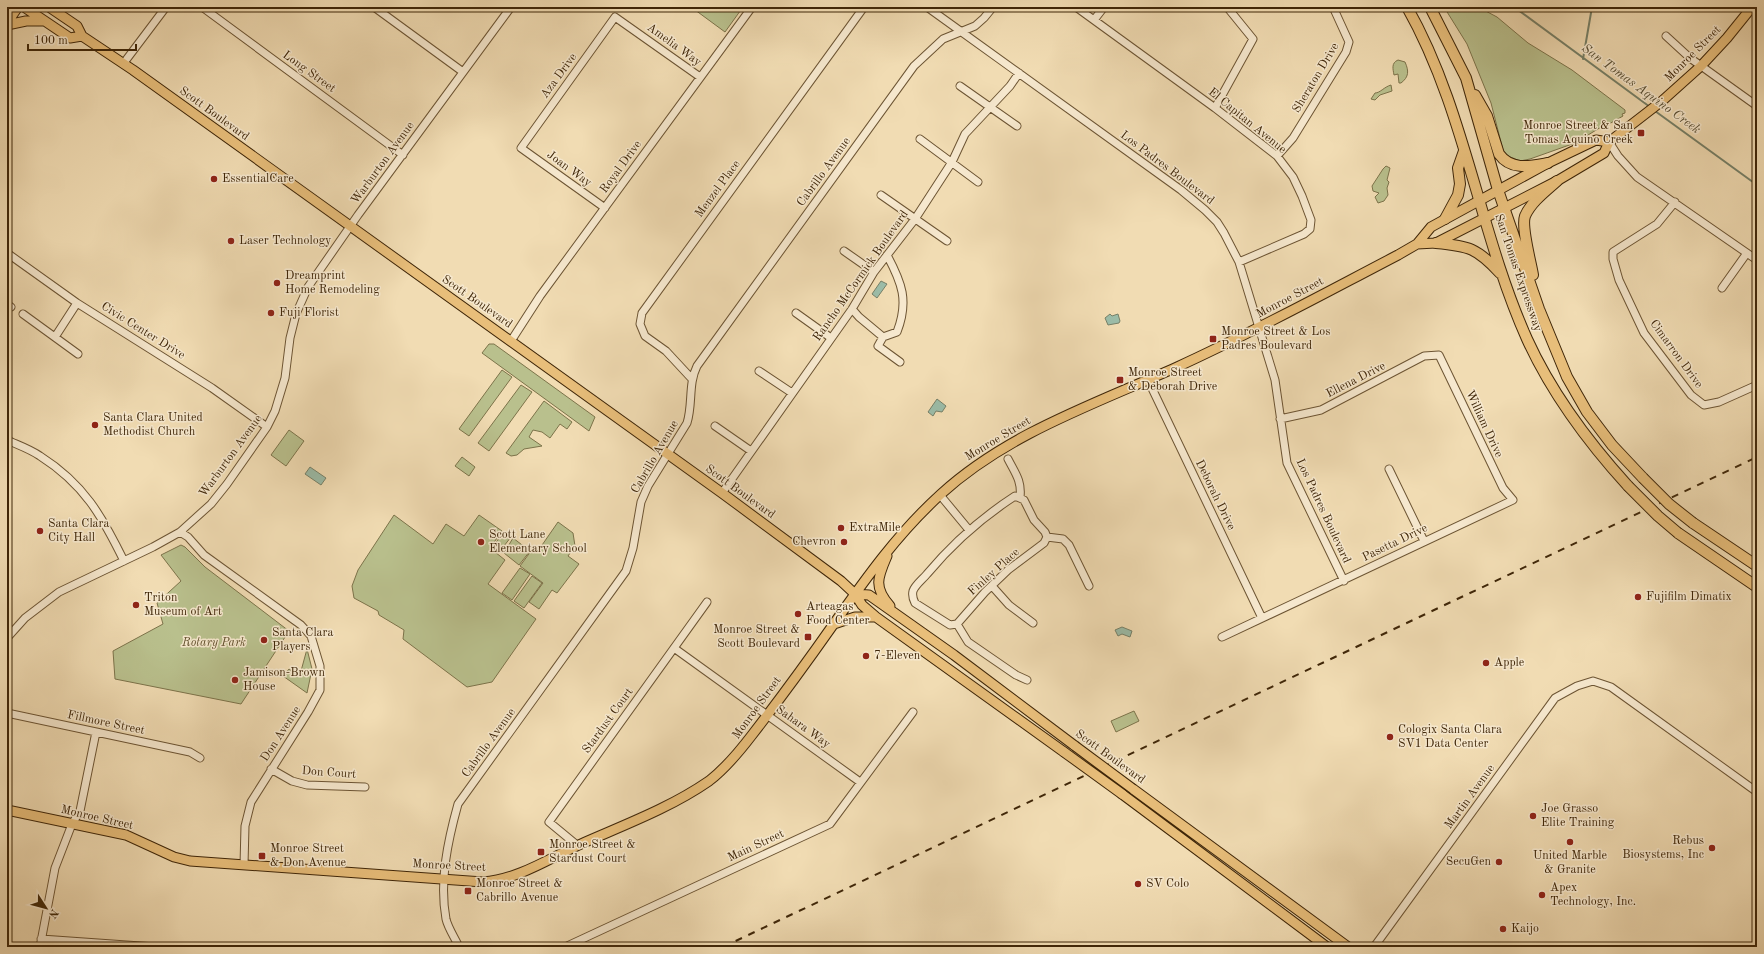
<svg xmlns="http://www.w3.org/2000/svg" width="1764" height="954" font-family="'Old Standard TT',serif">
  <rect width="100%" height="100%" fill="#f1dcb3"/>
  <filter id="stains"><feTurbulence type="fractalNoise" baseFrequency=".005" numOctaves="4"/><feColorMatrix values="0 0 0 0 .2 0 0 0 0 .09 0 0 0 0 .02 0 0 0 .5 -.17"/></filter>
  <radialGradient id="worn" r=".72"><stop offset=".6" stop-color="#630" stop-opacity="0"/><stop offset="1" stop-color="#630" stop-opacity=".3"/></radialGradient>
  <!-- green -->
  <path fill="#b9c08d" stroke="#7c734a" d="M691,7h52l-18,25z
    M1444,7h34l19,10 31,26 44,27 53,40v3l-3,1 1,2 -14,8h-3l-31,19 -45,16 -10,2 -12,-5 -5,-6 -12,-47 -24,-59z
    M1398,60l7,2c4,9 4,15 -4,21h-2l-1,-9 -4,1c-1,-6 -3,-12 4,-15z
    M1391,85l1,6 -12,4 -5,5 -4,-1 4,-6c5,0 9,-6 16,-8z
    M1386,166l4,2 -3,12 2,2 -2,6 1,7 -4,6 -6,2 -3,-6 4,-4 -6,-2 -1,-5 11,-17z
    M489,344h5l101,73 -6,14 -107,-78z
    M502,370l10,7 -43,59 -10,-7z
    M521,385l11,7 -43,59 -11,-8z
    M544,401l28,21 -5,7 -7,-5 -10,14 -8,-6 -9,-2 -4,7 13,9 -18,3 -7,6 -6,1 -5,-3z
    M289,430l15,11 -18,25 -15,-11z
    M462,457l13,10 -6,9 -14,-10z
    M394,515l39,29 13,-20 18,12 15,-21 23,16 -12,17 15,12 -17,24 48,35 -44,63 -25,5 -64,-48 1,-9 -25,-15 -1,-4 -24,-13 -2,-12 6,-16z
    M558,522l15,11 2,13 -7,10 11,8 -22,29 -5,-3 -13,19 -10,-7 14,-19 -23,-17 11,-15h5l4,-3z
    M504,532l7,5 -11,14 -7,-5z
    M513,538l17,13 -11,14 -15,-12z
    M181,545l4,2 20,20 84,64 -48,73 -126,-25 -2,-28 50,-27 -6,-21 24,-22 -20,-26z
    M520,568l10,6 -18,26 -10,-7z
    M532,576l10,7 -18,25 -10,-7z
    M307,649l5,20 -5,24 -24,-17 6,-7 7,5 5,-3z
    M1134,711l5,10 -23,11 -5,-11z"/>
  <!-- water -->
  <path fill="#9bbca8" stroke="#768068" d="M881,281l6,3 -10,14 -5,-4z
    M1110,314l2,2 6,-2 2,7 -1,2 -11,2 -3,-7z
    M937,399l9,7 -4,6 -6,-1 -3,5 -5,-4z
    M310,467l16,11 -5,7 -16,-11z
    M1122,627l10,4 -2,6 -8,-3 -4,2 -3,-6z"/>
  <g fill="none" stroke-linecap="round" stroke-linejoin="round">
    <!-- stream -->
    <path stroke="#768068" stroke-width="2" d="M1514,7l136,100
      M1583,59l9,-52
      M1655,111l102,74"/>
    <!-- minor casing -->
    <g stroke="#6c5433" stroke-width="9">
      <path id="minor" d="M202,7l201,148
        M374,7l89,65
        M927,7l254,183 24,20 12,12 7,11 15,29 36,118 12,83 57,118
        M1076,7l139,101 62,48 16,21 9,19 9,24 -1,9 -6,5 -65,28
        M1094,20l10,-13
        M1666,36l24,22 67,48
        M123,64l43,-57
        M960,86l57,40
        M1215,108l38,-69 -26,-32
        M920,139l58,43
        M1609,142l9,14 19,21 120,83
        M1277,156l16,-18 53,-86 3,-10 -16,-35
        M881,195l66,46
        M1675,202l-18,22 -44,28v7l6,21 25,53 47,62 13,10 15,-3 38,-17
        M605,208l-84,-60 94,-131 85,60
        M844,251l30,21
        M7,253l70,50 135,85 55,39
        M1722,288l25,-35
        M7,304l4,3
        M852,309l7,8 24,20 14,-5c12,-31 5,-49 -10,-77
        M796,313l35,25
        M23,314l55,40
        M55,337l22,-34
        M883,337l-5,9 22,16
        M511,341l29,-45 212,-289
        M759,371l33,22
        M692,379l-26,-28 -21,-15 -5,-12 2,-11 222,-306
        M1148,380l114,238
        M715,426l36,25
        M7,440c11,5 23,9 33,16 44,28 62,60 84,105
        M1008,459c7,14 14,22 12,38
        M1389,469l35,72
        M722,493l130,-184 22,-37 41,-53 37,-57 13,-28 45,-48 9,-13
        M940,495l29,35
        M180,532l8,5 16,18 97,70 10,11 9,30v24l-12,22 -57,90 -6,24 -1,39
        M1047,537l16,2 6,6 20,41
        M992,586l17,19 24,18
        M957,624l-7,1 -35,-22c-2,-4 -3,-8 -2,-12 2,-6 10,-12 14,-17 26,-31 54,-56 88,-78l9,4 10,20 11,12 2,5
        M957,624l28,-32 23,-22 36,-27 3,-6
        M957,624l11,18 48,33 11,5
        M1222,637l291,-137 -10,-12 -64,-133 -15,1 -103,54 -41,9
        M7,638l18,-20 34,-26 94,-45 27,-15 31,-28 16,-20 40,-57 8,-16 10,-33 5,-40 6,-24 12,-27 50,-72 153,-208
        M674,648l186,134
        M7,713l183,39 10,6
        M271,769l21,12 15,4 58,2
        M578,846l-29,-24 158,-220
        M41,939l114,8
        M40,947l15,-79 17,-44 8,-13 16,-79
        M459,947c-4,-9 -11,-19 -13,-28 -7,-38 2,-79 12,-115l168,-233 7,-23 8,-46 7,-16 39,-63c6,-19 1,-39 10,-57l217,-300 29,-27 32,-13 9,-8 9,-11
        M565,947l265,-123 83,-112
        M1374,947l181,-249 22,-12 16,-5 18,6 146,105"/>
    </g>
    <!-- major casing -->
    <g stroke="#3f2608" stroke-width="11">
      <path id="major" d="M24,7l46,31 12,-2
        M49,7l28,19 5,10 51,34 589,423 119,88 14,13 7,11 14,12 188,135
        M7,23l11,-16
        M7,25l19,-4h18
        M1417,244l19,-1 121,-62 47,-28 5,-11 53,-41 39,-35 26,-28 25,-31
        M887,556c-9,21 -14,31 3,50
        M855,594l14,1 85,60 121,91
        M834,624l21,-7h21
        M1133,789l215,158
        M1122,794l205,153
        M7,810l119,25 48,22 16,4 293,21c36,-3 65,-23 98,-38 43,-19 89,-36 128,-63 17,-13 30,-29 43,-46 28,-36 55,-73 81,-110 33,-47 65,-92 108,-131 67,-61 154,-90 236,-127 75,-34 148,-74 221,-112l19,-11 14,-17 117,-64 48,-23 13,2"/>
    </g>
    <!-- highway casing -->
    <g stroke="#3f2608" stroke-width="12">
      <path id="highway" d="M1407,7c58,102 72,225 120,332 25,55 61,103 101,147
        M1430,7l36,71 32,112 41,119 28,68 20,35 25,33 31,33
        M1475,95l12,21 12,38c12,17 32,12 49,9
        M1445,219l13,-24 2,-11 -2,-16 6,-17
        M1436,243c33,3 41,5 64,30
        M1533,275c-2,-13 -12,-48 -8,-59 6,-14 21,-25 32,-35
        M1693,523l64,43
        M1678,533l79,54"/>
    </g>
    <!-- minor -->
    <use href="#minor" stroke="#f6e8ce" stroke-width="7"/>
    <!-- major -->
    <use href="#major" stroke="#e8be7a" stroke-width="9"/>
    <!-- highway -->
    <use href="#highway" stroke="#e8be7a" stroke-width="10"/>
    <!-- rail -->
    <path stroke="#3f2608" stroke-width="2" stroke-dasharray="7 7" stroke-linecap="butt" d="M723,947l1034,-490"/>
    <!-- major-bridge casing -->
    <g stroke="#3f2608" stroke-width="11" stroke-linecap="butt">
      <path id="major-bridge" d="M1075,746l58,43
        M1064,752l58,42"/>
    </g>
    <!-- highway-bridge casing -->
    <g stroke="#3f2608" stroke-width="12" stroke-linecap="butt">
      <path id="highway-bridge" d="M1643,478l26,26 24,19
        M1628,486l30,30 20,17"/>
    </g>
    <!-- major-bridge -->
    <use href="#major-bridge" stroke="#e8be7a" stroke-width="9"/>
    <!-- highway-bridge -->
    <use href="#highway-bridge" stroke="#e8be7a" stroke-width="10"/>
  </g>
  <!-- markers -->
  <g fill="#8f2418" stroke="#f6e8ce" stroke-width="1.5">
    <rect x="1637" y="129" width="8" height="8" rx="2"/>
    <circle cx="214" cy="179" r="4"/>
    <circle cx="231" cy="241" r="4"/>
    <circle cx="277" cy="283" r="4"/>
    <circle cx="271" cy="313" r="4"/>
    <rect x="1209" y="335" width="8" height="8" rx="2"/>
    <rect x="1116" y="376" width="8" height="8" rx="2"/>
    <circle cx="95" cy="425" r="4"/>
    <circle cx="841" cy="528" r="4"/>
    <circle cx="40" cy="531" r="4"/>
    <circle cx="481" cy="542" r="4"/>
    <circle cx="844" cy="542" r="4"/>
    <circle cx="1638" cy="597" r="4"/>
    <circle cx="136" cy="605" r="4"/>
    <circle cx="798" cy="614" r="4"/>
    <rect x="804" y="633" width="8" height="8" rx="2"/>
    <circle cx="264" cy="640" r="4"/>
    <circle cx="866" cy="656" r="4"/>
    <circle cx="1486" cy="663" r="4"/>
    <circle cx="235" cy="680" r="4"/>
    <circle cx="1390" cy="737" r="4"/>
    <circle cx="1533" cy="816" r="4"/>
    <circle cx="1570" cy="842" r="4"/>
    <circle cx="1712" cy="848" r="4"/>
    <rect x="537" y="848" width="8" height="8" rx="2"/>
    <rect x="258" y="852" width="8" height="8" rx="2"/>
    <circle cx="1499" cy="862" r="4"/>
    <circle cx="1138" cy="884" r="4"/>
    <rect x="464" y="887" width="8" height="8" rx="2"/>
    <circle cx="1542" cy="895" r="4"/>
    <circle cx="1503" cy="929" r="4"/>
  </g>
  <g text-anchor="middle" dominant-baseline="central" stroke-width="3" stroke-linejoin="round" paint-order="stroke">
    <!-- street labels -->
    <g font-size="12" fill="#3f2608" stroke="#f6e8ce">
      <text transform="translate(674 45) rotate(36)">Amelia Way</text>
      <text transform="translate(1693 54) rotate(-45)">Monroe Street</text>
      <text transform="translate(309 72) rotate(36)">Long Street</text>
      <text transform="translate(559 76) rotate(-54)">Aza Drive</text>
      <text transform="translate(1316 78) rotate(-59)">Sheraton Drive</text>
      <text transform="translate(214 114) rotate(36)">Scott Boulevard</text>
      <text transform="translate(1247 121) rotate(39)">El Capitan Avenue</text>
      <text transform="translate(383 163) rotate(-54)">Warburton Avenue</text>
      <text transform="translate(621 167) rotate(-54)">Royal Drive</text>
      <text transform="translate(1167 168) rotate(37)">Los Padres Boulevard</text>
      <text transform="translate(569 169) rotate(36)">Joan Way</text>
      <text transform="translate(824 172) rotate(-54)">Cabrillo Avenue</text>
      <text transform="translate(718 189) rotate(-54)">Menzel Place</text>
      <text transform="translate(1518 273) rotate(71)">San Tomas Expressway</text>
      <text transform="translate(861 276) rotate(-55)">Rancho McCormick Boulevard</text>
      <text transform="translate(1290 298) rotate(-28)">Monroe Street</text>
      <text transform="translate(477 302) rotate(35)">Scott Boulevard</text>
      <text transform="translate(143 331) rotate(32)">Civic Center Drive</text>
      <text transform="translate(1676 354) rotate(54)">Cimarron Drive</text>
      <text transform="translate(1356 380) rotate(-27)">Ellena Drive</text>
      <text transform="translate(1484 424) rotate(65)">William Drive</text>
      <text transform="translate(998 439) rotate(-31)">Monroe Street</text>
      <text transform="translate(231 456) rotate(-54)">Warburton Avenue</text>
      <text transform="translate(655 457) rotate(-60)">Cabrillo Avenue</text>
      <text transform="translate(740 492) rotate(36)">Scott Boulevard</text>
      <text transform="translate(1215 495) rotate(64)">Deborah Drive</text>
      <text transform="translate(1323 511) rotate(65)">Los Padres Boulevard</text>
      <text transform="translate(1395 543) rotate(-26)">Pasetta Drive</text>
      <text transform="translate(994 572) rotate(-42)">Finley Place</text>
      <text transform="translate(757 708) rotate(-54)">Monroe Street</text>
      <text transform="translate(608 721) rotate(-54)">Stardust Court</text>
      <text transform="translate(106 723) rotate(12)">Fillmore Street</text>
      <text transform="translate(803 727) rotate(36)">Sahara Way</text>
      <text transform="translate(281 734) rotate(-57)">Don Avenue</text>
      <text transform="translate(489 743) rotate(-54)">Cabrillo Avenue</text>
      <text transform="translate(1110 757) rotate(36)">Scott Boulevard</text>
      <text transform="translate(329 773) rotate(4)">Don Court</text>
      <text transform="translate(1470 797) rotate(-54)">Martin Avenue</text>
      <text transform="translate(97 818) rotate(13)">Monroe Street</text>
      <text transform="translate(756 846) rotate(-25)">Main Street</text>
      <text transform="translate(449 866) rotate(3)">Monroe Street</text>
    </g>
    <!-- poi labels -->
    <g font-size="12" fill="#3f2608" stroke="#f6e8ce" text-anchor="start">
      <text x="1633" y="126" text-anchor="end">Monroe Street &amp; San<tspan x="1633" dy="14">Tomas Aquino Creek</tspan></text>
      <text x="222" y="179">EssentialCare</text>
      <text x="239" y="241">Laser Technology</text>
      <text x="285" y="276">Dreamprint<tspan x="285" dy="14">Home Remodeling</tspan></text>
      <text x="279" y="313">Fuji Florist</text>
      <text x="1221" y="332">Monroe Street &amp; Los<tspan x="1221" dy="14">Padres Boulevard</tspan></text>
      <text x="1128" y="373">Monroe Street<tspan x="1128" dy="14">&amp; Deborah Drive</tspan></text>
      <text x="103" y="418">Santa Clara United<tspan x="103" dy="14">Methodist Church</tspan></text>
      <text x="48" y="524">Santa Clara<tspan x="48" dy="14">City Hall</tspan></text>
      <text x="849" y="528">ExtraMile</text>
      <text x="489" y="535">Scott Lane<tspan x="489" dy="14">Elementary School</tspan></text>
      <text x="836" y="542" text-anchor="end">Chevron</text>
      <text x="1646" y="597">Fujifilm Dimatix</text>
      <text x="144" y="598">Triton<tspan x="144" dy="14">Museum of Art</tspan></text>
      <text x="806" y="607">Arteagas<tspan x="806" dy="14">Food Center</tspan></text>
      <text x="800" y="630" text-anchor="end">Monroe Street &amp;<tspan x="800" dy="14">Scott Boulevard</tspan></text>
      <text x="272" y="633">Santa Clara<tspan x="272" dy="14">Players</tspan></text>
      <text x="874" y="656">7-Eleven</text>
      <text x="1494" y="663">Apple</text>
      <text x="243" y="673">Jamison-Brown<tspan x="243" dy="14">House</tspan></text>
      <text x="1398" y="730">Cologix Santa Clara<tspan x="1398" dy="14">SV1 Data Center</tspan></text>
      <text x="1541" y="809">Joe Grasso<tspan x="1541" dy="14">Elite Training</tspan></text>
      <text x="1704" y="841" text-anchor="end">Rebus<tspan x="1704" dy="14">Biosystems, Inc</tspan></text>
      <text x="549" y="845">Monroe Street &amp;<tspan x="549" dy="14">Stardust Court</tspan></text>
      <text x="270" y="849">Monroe Street<tspan x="270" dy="14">&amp; Don Avenue</tspan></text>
      <text x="1570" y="856" text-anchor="middle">United Marble<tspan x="1570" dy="14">&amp; Granite</tspan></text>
      <text x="1491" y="862" text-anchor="end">SecuGen</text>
      <text x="476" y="884">Monroe Street &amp;<tspan x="476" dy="14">Cabrillo Avenue</tspan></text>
      <text x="1146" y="884">SV Colo</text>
      <text x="1550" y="888">Apex<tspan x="1550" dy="14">Technology, Inc.</tspan></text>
      <text x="1511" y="929">Kaijo</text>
    </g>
    <!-- park labels -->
    <g font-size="12" font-style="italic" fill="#5e4c29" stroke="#f6e8ce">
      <text x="214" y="643">Rotary Park</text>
    </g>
    <!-- water labels -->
    <g font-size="13" font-style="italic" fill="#564c30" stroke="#f6e8ce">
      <text transform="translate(1641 89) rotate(36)">San Tomas Aquino Creek</text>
    </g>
  </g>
  <!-- margin -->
  <rect width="1764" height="954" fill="none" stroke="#f1dcb3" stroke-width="24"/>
  <rect x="8" y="8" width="1748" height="938" fill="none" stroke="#3f2608" stroke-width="2"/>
  <rect x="12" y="12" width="1740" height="930" fill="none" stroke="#3f2608"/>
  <!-- north arrow -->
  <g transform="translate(46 908) rotate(126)" stroke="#f6e8ce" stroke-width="3" paint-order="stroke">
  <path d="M0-3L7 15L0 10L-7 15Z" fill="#3f2608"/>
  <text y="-6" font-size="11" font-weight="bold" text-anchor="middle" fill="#3f2608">N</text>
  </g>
  <!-- scale -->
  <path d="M28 44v6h108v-6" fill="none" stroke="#3f2608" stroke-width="2"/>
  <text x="34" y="44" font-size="12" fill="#3f2608" stroke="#f6e8ce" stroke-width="3" paint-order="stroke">100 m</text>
  <rect width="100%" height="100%" filter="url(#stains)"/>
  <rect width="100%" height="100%" fill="url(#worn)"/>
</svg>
